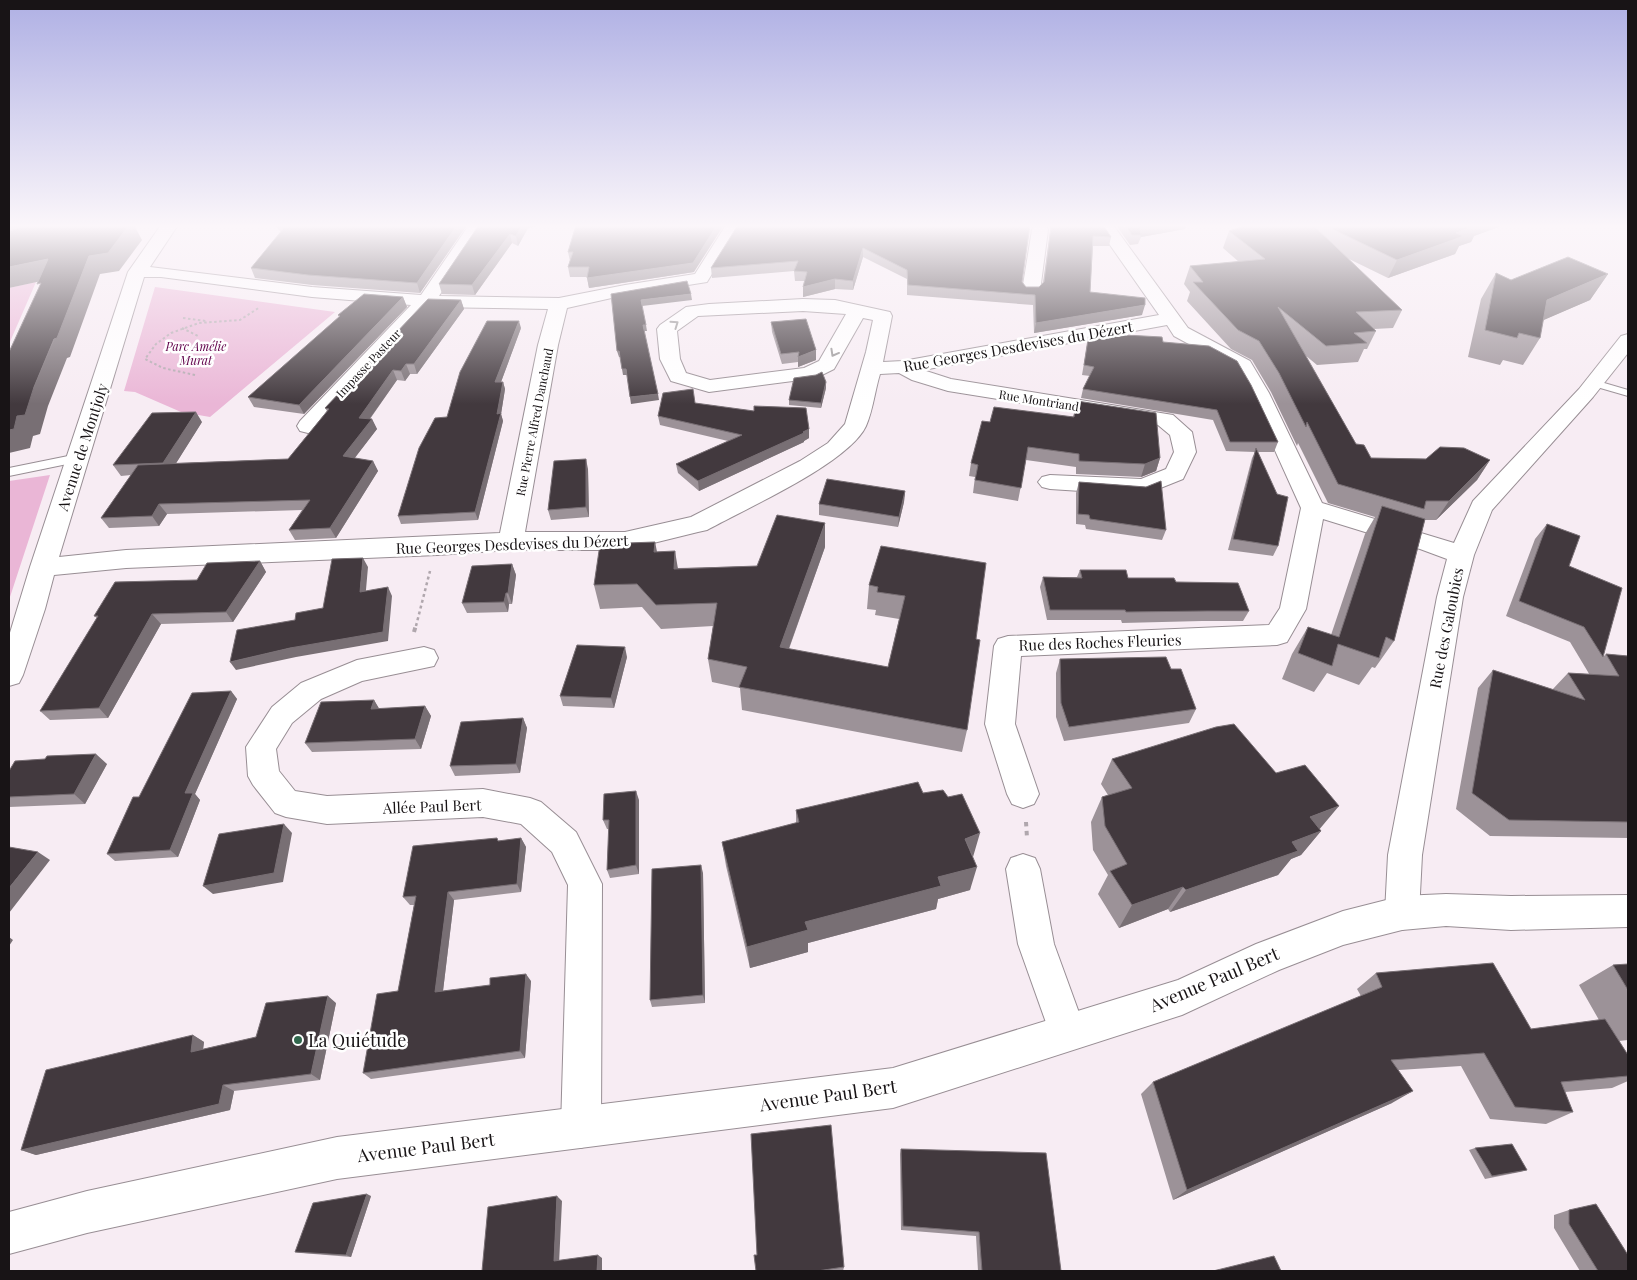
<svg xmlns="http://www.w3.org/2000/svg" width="1637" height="1280" font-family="'Playfair Display',serif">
  <rect width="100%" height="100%" fill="#f7ecf3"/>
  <!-- green -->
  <path fill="#eab6d6" d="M36,282l-27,62v-56z
    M155,287l180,25 -125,105 -29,-5 -46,-20 -11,-1z
    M50,475l-41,125v-119z"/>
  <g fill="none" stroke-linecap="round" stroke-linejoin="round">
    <!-- lane casing -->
    <g stroke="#988e94" stroke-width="2">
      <path id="lane" d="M1594,380l34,10v6l-38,-11 -1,-2 1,-2z
        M78,454l6,4 -2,3 -73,15v-8z"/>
    </g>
    <!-- street casing -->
    <g stroke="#988e94" stroke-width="2">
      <path id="street" d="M161,225h17l-28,42 162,20 109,8 48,-70h17l-47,71 120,2 66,-13 70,-11 31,-49h16l-35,57 -82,13 -58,13 -9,37 -33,187h100l66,-15 109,-56 28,-18 17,-19 21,-72 7,-32 -10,-2 -29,51 -18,9 -107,14 -38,-11 -11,-22 -3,-30 3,-4 26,-18 23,-3 94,-5 32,1 55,12 2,4 -9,46 20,-1 256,-46 -63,-90h17l75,103 62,33 19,32 53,110 132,40 19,-42 106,-112 42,-53 7,-2v19l-35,44 -101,113 -18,45 -11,42 -41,258 -3,58 -5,12 -12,5 -12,-5 -5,-12 3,-58 49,-258 10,-38 -27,-10 -97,-30 -17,90 -19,33 -10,3 -256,11 -6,68 24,70 -5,10 -11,4 -11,-4 -5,-10 -22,-70 9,-78 4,-7 10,-3 261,-11 11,-17 21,-100 -52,-115 -14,-24 -61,-33 -7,-11 -244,45 28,9 222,36 19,17 4,20 -13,27 -40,16 -93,-6 -8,-2 -4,-5 4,-5 8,-2 91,4 25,-10 8,-17 -4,-17 -12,-10 -210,-34 -36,-11 -13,-7 -19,1c-5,16 -7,36 -14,52 -17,37 -121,83 -159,104l-9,2 -73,18h-114l-74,5 -311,13 -72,7 -9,34 -22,66 -4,8 -10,3v-50l21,-69 98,-295zM144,277h17l151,20 99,8 -111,116 -3,5 3,5 8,2 8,-2 115,-124 117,2 -10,36 -38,188 -374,17 -67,7zM803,311l43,3 -27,47 -15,7 -94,12 -24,-7 -6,-14 -3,-28 21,-15z
        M1041,225l5,1 2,4 -8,61 -3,4 -6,1 -6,-1 -3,-4 10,-61 2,-4z
        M424,647l10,3 4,8 -4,8 -72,15 -41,18 -29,24 -16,26 3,22 16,20 32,5 156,-7 47,9 11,4 35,30 26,52 -1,244 -6,14 -14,6 -14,-6 -6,-14 7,-243 -16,-33 -31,-28 -38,-7 -156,7 -41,-7 -11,-4 -22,-28 -5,-9 -2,-29 26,-40 29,-24 56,-23z
        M1023,854l12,4 5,11 14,75 32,88 -6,13 -13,6 -13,-6 -36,-101 -12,-75 5,-11z"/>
    </g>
    <!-- secondary casing -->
    <g stroke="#988e94" stroke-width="2">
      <path id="secondary" d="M1446,894l65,2 117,-1v32l-117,3 -65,-4 -44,4 -59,15 -64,25 -97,45 -289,93 -556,71 -250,54 -78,21v-42l78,-21 250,-54 556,-69 285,-88 78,-36 87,-33 59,-15z"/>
    </g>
    <!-- path-far2 -->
    <path stroke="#b0a7ad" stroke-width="2" stroke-dasharray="2.5 2.5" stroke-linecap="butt" d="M183,318l23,3
      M182,328l16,8
      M195,375l-32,-7 -18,-9 11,-15 15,-11 28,-10 41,-3 20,-13"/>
    <!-- path-far1 -->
    <path stroke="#b0a7ad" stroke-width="2.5" stroke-dasharray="3 3" stroke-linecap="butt" d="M416,626l14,-55"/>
    <!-- path -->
    <path stroke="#b0a7ad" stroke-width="4" stroke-dasharray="4.5 4.5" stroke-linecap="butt" d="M414,632l2,-7
      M1026,822l1,16"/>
    <!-- lane -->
    <use href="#lane" fill="#fff" fill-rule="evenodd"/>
    <!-- street -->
    <use href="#street" fill="#fff" fill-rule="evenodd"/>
    <!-- secondary -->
    <use href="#secondary" fill="#fff" fill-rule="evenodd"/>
  </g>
  <!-- wall -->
  <path fill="#9c9298" d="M274,225h193l-47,68 -108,-8 -57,-7 -4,-10 30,-36z
    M479,225l49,3 -10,18 -6,-3 -37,52 -33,-1 -3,-10z
    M576,225l118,47 -105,16 -2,-11h-17l-2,-10 2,-6 -2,-9z
    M1030,225l-8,57 4,5h13l4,-5 8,-56 60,11 -2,9h-16l-3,46 52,23 -108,18 -1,-28 -126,-10v-16l-44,-22 -10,33 -18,-1 -32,8 1,-16h-9l-1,-10 -82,7 -1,-10z
    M1116,225h70l-1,4 -44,8 -3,7 -8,1z
    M1247,225h257l-30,11 -3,6 -12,4 -4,8 -67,24 -41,-20 55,52 -9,18 -19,1 2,2 -9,18h-3l-6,13 -41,3 -12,-10 51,89 15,14 119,2 -13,20 -41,40h-11l-31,121 -19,27 -3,-1 -13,18 -32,-12 -13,19 -32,-13 10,-25 16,-27 23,8 34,-101 10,-17 -47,-14 -30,-60 -1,3 -26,-54 -19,-32 -21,-11 -44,-48 3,-9 -6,-8 6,-18 49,-4 -16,-14 6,-17z
    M1496,273l15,7 97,-6 -18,26 -47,20 -3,18 -17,27 -20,-5 -3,5 -32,-8 13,-58z
    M403,297l4,10 -103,107 -50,-7 -6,-10 91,-80 -1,-2z
    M461,300l3,9 -47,65h-7l-5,7 -8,-1 -27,39h2l5,10 -23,29 19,3 5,10 -42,67 -41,2 -6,-10 13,-20 -135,4 -8,12 -50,2 -8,-10 30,-43 -10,1 -8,-11 89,-43 -26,41 112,-4 39,-48 -2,-3z
    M771,322l45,38 -18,7v-5l-16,2 -10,-32z
    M521,328l-20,54h2l2,7 -4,25 2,7 -25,99 -77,4 -3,-8 49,-99z
    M1089,333l74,9 115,100 -4,10h-16l20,94 -5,10 -45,-6 24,-92 3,-6 -29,-1 -13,-31 -132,-22 2,-9 7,-13 -8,-1z
    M826,388l-5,20 -32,-3v-5z
    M1077,401l83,57 -4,13 -15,6 -65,-3v-7l-50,-7 -8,41 -45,-8 2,-16 -6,-1 2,-13 19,-41 83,-5z
    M695,403l114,26v9l-5,3v1l-105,49 -21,-18 -2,-9 52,-23 -68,-16 -2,-9z
    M588,469l1,48 -38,3 -3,-10z
    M1079,482l67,5 20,43 -4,10 -76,-11 -1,-4 -9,-1v-31z
    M905,491l-1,11 -6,25 -79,-12v-11z
    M1547,524l22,42 34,91 -15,15 -18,-30 -64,-26 29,-77z
    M881,546l95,93 -9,91 -5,22 -220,-42 -2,-22 -28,-6 -4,-23 5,-33 -52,3 -19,-22 -42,2 -6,-24 63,-33 21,16 79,-2 68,-19 -36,102 99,18 11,-48 -24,-4 1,-5 -9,-1 2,-24z
    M260,561l6,11 -33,50 -72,2 -53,94 -58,2 -10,-9 57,-93 -3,-2 103,-36z
    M512,564l4,11 -4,29h-3l-1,8 -41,1 -5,-10z
    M1080,570l48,8 48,4 73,29 -6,10h-41l-80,2 -1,-3h-74l-7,-33 3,-10h34z
    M1606,654l22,2v182l-138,-2 -34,-27 22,-121 15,-18 59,20 16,-17 21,1 -1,-2z
    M627,657l-13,51 -51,-2 -3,-10z
    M1060,659l111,10 25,40 -7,14 -125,18 -8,-24v-44z
    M231,691l6,8 -42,95 5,6 -22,57 -63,4 -8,-7 32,-57z
    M374,700l5,9 46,-3 6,10 -10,33 -109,3 -7,-9z
    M523,718l4,10 -7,45 -65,3 -5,-10z
    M1112,759l207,70 2,2 -20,24 -10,4 -13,16 -108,37 -2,-3 -49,19 -21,-34 10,-19 -15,-25 -2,-28 11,-25 6,-2 -7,-11z
    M107,764l-22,40 -76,3v-36z
    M923,793l50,64 -3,33 -32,9 -2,10 -128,34v9l-58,16 -24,-102 -4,-24 74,-19v-13z
    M639,800v74l-29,4 -3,-8 2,-41h-2l-4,-9z
    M521,838l5,9 -5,45 -67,8 -11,91 88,-10 -6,77 -154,21 -8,-6 35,-82 16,-86h-4l-7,-8 95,-56z
    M703,873l2,130 -53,4 -2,-7z
    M1628,964v76l-9,1 9,14v26l-16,7 -47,4 8,20 -27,12 -56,-5 -29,-53 -62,4 -7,33 -219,97 -32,-106 12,-12 208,-86 -4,-7 19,-16 155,56 68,-9 -20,-35 34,-20z
    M336,1003l-16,77 -86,11 -4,19 -194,45 -15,-5 172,-115 11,7 -1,7 53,-12z
    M1475,1148l52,22 -7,2 -35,7 -16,-29z
    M901,1149l160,122h-83l-2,-35 -75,-6 -1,-76z
    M371,1196l-20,61 -50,-4 -6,-1z
    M1569,1210l59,61h-48l-26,-43v-13z
    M844,1267l-1,4h-87z"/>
  <!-- shaded-wall -->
  <path fill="#786f74" d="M9,225h39l-39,13z
    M129,225h5l8,15 -23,31 -19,3 -30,83 -3,1 -19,48 -8,28 -7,2 -3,12 -21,5v-23l25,-43 55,-131z
    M457,225h10l-47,68 -3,-10z
    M522,225h23l-17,3 -10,18 -2,-10z
    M717,225h7l-30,47 -105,16 -2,-10z
    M1155,225h31l-1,4 -44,8v-2l-1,-7z
    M1474,225h30l-30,11 -3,6 -12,4 -4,8 -67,24 9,-18z
    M510,234l2,9 -37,52 -3,-10z
    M863,248v9l-10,33v-9z
    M48,259l12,18 -51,11v-21z
    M1608,274l-18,26 -60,26 17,-26z
    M835,279v10l-32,8v-10z
    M691,294l1,6 -50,6 -1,-6z
    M403,297l4,10 -103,107 -5,-9z
    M461,300l3,9 -47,65 -3,-10z
    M1145,305l-3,10 -108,18 2,-10z
    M519,321l2,7 -23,62 -3,-8z
    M643,325h3l1,6h-3z
    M816,350v10l-18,7v-10z
    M617,351h2l1,6h-1z
    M406,364l4,10 -5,7 -4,-10z
    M622,369h4l1,6h-4z
    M393,370l4,10 -34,48 -4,-10z
    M503,382l2,7 -4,25 2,7 -25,99 -3,-8 22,-98z
    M826,382v6l-5,20v-5z
    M658,394l1,6 -28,4 -1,-7z
    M196,412l6,10 -32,51 -7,-10z
    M372,419l5,10 -29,38 -5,-11z
    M809,429v9l-5,3v1l-105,49 -1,-10z
    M1160,458l-4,13 -15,6 4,-13z
    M586,459l2,10 1,48 -3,-10z
    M1490,460l-13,20 -41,40 13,-19z
    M373,461l5,10 -42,67 -6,-10z
    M905,491l-1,11 -6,25 1,-10z
    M159,504l8,10 -8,12 -7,-10z
    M825,523v24l-44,123 -1,-23z
    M655,542l5,24 -6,-14z
    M675,551l4,24 -5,-6z
    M363,558l5,9 -3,34 -5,-9z
    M260,561l6,11 -33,50 -7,-10z
    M512,564l4,11 -4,29 -4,-11z
    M388,587l4,9 -4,45 -92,16 -60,13 -6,-8 60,-14z
    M506,593l3,11 -1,8 -4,-10z
    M152,614l9,10 -53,94 -9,-10z
    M625,647l2,10 -13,51 -3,-10z
    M231,691l6,8 -42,95 5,6 -22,57 -8,-7 15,-57z
    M374,700l6,10 -9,-1z
    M425,706l6,10 -10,33 -6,-10z
    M523,718l4,10 -7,45 -4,-9z
    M96,754l11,10 -22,40 -11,-10z
    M636,791l3,9v74l-3,-9z
    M1339,806l-21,25 -8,-14z
    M284,824l8,9 -9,49 -70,12 -10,-8z
    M1321,831l-20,24 -10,4 -13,16 -108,37 16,-22 106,-48z
    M980,833l-7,24 -8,-18z
    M521,838l5,9 -5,45 -4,-8z
    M38,852l12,8 -41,53v-25z
    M701,865l2,8 2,130 -2,-8z
    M977,867l-7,23 -32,9 -2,10 -128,34v9l-58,16 -3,-21 58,-25 133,-45z
    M1183,887l-15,22 -49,19 13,-23z
    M448,892l6,8 -12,99 -7,-7z
    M9,937l4,3 -4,6z
    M526,974l5,7 -6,77 -5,-7z
    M328,996l8,7 -16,77 -9,-6z
    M193,1035l11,7 -2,16 -11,-6z
    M223,1085l11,6 -4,19 -194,45 -15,-5z
    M1413,1091l-21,12 -219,97 14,-10z
    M367,1194l4,2 -20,61 -5,-2z
    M557,1196l5,5 -3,63 -5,-3z
    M598,1255l4,3v13h-5z"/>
  <!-- building -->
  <path fill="#42393e" stroke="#786f74" d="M27,225h102l-21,28 -19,3 -32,82 -3,1 -20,48 -9,28 -8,1 -3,13 -5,1v-78l32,-69 -4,1 11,-25 -39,8v-36z
    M279,225h178l-40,58 -109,-8 -57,-7 32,-39z
    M479,225h43l-6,11 -6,-2 -38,51 -33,-1z
    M576,225h141l-24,38 -106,15 2,-11h-21l5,-15h-5z
    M738,225h292l-8,57 4,5h13l5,-5 7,-56 8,-1h44l8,12 -18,-1 -3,56 55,6v7l-109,18 -1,-28 -127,-10 -1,-15 -44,-22 -10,33 -18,-2 -32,8 4,-15 -13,-1 4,-10 -87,7z
    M1125,225h30l-15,3 1,7h-9z
    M1247,225h66l89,85 -46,2 20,19 -22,2 13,10 -41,3 -48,-39 78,137 8,1 7,13 55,1 14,-12 24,1 26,12 -41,41h-23l-2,8 -86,-25 -31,-62 -1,5 -27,-54 -20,-32 -21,-11 -45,-48h10l-13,-16 75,-7 -36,-28z
    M1324,225h153l-21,8 8,3 -67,24z
    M1568,257l40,17 -61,26 -7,38 -21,-5 -2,5 -32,-8 11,-57 15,7z
    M687,281l4,13 -50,6 5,25h-3l15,69 -28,3 -4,-28h-4l-3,-18h-2l-6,-57z
    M364,294l39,3 -104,108 -51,-8 92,-81 -2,-1z
    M428,299l33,1 -47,64h-8l-5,7 -8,-1 -34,48 13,1 -29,37 30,5 -43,67 -41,2 21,-30 -151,4 -7,12 -51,2 37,-53 150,-6 41,-50 -4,-1z
    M806,319l10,31 -18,7 1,-5 -18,2 -10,-32z
    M487,321h32l-24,61h8l-6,32 4,-1 -26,99 -77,4 21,-68 16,-30 12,-1 13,-45z
    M1089,333l73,4 1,5 46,4 28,15 14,24 27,57h-48l-13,-32 -134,-21 11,-22 -10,-2z
    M822,372l4,10 -5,21 -32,-3 5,-22 22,-3z
    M693,389l2,14 59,8v-5l52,2 3,21 -6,3 1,1 -106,48 -22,-17 66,-29 -84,-19 5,-23z
    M1077,401l79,12 4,45 -15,6 -66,-3v-7l-51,-7 -7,41 -46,-8 3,-15 -7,-2 11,-42 8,1 4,-15 80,10z
    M196,412l-33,51 -50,2 39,-52z
    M1256,448l21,46 11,3 -10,49 -45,-7z
    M586,459v48l-38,3 6,-49z
    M827,479l78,12 -6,26 -80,-13z
    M1161,481l5,49 -76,-11 -1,-4 -11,-1 1,-32 67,5z
    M1382,506l43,13 -31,122 -8,-4 -7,21 -41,-14 -6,22 -34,-13 10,-26 31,10z
    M777,515l48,8 -45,124 108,20 17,-71 -28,-4 1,-5 -9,-2 12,-39 105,17 -10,76 4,1 -13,90 -228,-43 8,-20 -39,-8 9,-56 -61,2 -19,-21 -43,1 6,-41 55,-2 -1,10 21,-1 -1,18 83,-3z
    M1547,524l33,12 -11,30 53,22 -19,69 -19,-30 -65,-26z
    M363,558l-3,34 28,-5 -5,45 -93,16 -60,14 7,-32 58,-10 1,-7 27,-5 9,-49z
    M260,561l-34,51 -74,2 -53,94 -59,3 58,-95h-4l21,-34 82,-2 10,-17z
    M512,564l-4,29h-2l-2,9 -42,1 10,-37z
    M1080,570h46l2,8h46l2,4 62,1 11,28h-42l-81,1 -1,-2h-75l-7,-33 39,1z
    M577,645l48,2 -14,51 -51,-2z
    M1606,654l22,2v166l-119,-2 -37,-27 21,-123 92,30 -17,-27 51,3z
    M1166,657l5,12h10l15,40 -127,18 -8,-24 -1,-44z
    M231,691l-46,102h8l-23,57 -63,4 26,-57h6l53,-104z
    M374,700l-3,9 54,-3 -10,33 -110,4 16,-41z
    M523,718l-7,46 -66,2 11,-44z
    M1234,724l42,49 29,-8 34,41 -29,11 11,14 -29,11 6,9 -112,39 -3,-3 -51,18 -22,-34 17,-7 -22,-38 -3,-29 30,-9 -20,-29 104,-32z
    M96,754l-22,40 -65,3v-26l6,-10 30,-2 2,-3z
    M918,782l5,11 20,-3 5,7 14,-3 18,39 -15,6 12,28 -39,10 3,9 -136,36 3,8 -61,17 -25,-105 77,-20 -3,-12z
    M636,791v74l-29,5 2,-50h-6l1,-26z
    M284,824l-10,49 -71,13 16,-52z
    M497,838l1,3 23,-3 -4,46 -69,8 -13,100 55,-7v-7l36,-4 -6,77 -157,22 14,-79 21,-3 18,-95 -13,1 10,-51z
    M9,847l29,5 -29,36z
    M701,865l2,130 -53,5 2,-131z
    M1493,963l38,66 74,-10 23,36v21l-67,6 12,30 -58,-5 -31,-54 -93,7 22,31 -226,99 -34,-108 229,-95 -6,-14z
    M1628,964v26l-15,-25z
    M328,996l-17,78 -88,11 -4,19 -198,46 25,-80 147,-35 -2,17 65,-15 10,-34z
    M831,1125l13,142 -27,4h-61l-2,-16h3l-6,-121z
    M1512,1144l15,26 -35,6 -17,-28z
    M901,1149l145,4 15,118h-79l-3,-39 -76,-6z
    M367,1194l-21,61 -51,-3 18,-49z
    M557,1196l-3,65 44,-6 -1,16h-115l6,-64z
    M1596,1204l32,51v16h-30l-29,-47v-14z
    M1274,1256l7,15h-68z"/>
  <!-- one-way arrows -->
  <defs><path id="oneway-chevron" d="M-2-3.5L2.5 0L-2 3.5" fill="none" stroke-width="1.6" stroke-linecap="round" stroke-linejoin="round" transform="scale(1.25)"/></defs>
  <g stroke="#979596">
    <use href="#oneway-chevron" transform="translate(675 324) rotate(-35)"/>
    <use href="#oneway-chevron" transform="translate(834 353) rotate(119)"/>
  </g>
  <!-- sky -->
  <linearGradient id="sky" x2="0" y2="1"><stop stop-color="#afb0e4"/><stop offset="0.56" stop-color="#fbf6fa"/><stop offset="1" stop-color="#fbf6fa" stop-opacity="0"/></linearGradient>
  <rect width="1637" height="404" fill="url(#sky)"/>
  <!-- markers -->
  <circle fill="#31674d" stroke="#fff" stroke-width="2" cx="298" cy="1040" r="5"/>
  <g text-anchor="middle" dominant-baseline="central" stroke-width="5" stroke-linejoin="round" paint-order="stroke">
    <!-- far-park labels -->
    <g font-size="12" font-style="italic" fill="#61024b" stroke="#fff">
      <text x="196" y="346">Parc Amélie<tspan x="196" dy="14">Murat</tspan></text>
    </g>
    <!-- far-street labels -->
    <g font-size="12" fill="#181416" stroke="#fff">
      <text transform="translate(368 363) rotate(-47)">Impasse Pasteur</text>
      <text transform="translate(1039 400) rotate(9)">Rue Montriand</text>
      <text transform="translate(534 422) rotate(-79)">Rue Pierre Alfred Danchaud</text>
    </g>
    <!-- street labels -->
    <g font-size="15" fill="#181416" stroke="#fff">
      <text transform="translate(1018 346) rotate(-10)">Rue Georges Desdevises du Dézert</text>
      <text transform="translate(82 447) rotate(-72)">Avenue de Montjoly</text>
      <text transform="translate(512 544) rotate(-2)">Rue Georges Desdevises du Dézert</text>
      <text transform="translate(1446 628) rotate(-79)">Rue des Galoubies</text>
      <text transform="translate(1100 642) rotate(-2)">Rue des Roches Fleuries</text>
      <text transform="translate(432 806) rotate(-2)">Allée Paul Bert</text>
    </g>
    <!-- near-street labels -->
    <g font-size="18" fill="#181416" stroke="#fff">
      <text transform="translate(1214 979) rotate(-23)">Avenue Paul Bert</text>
      <text transform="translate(828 1095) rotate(-8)">Avenue Paul Bert</text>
      <text transform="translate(426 1147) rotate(-7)">Avenue Paul Bert</text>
    </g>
    <!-- near-poi labels -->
    <g font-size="18" fill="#181416" stroke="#fff" text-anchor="start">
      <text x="308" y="1040">La Quiétude</text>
    </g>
  </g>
  <!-- border -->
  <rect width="1637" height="1280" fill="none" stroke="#181416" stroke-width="20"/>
</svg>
